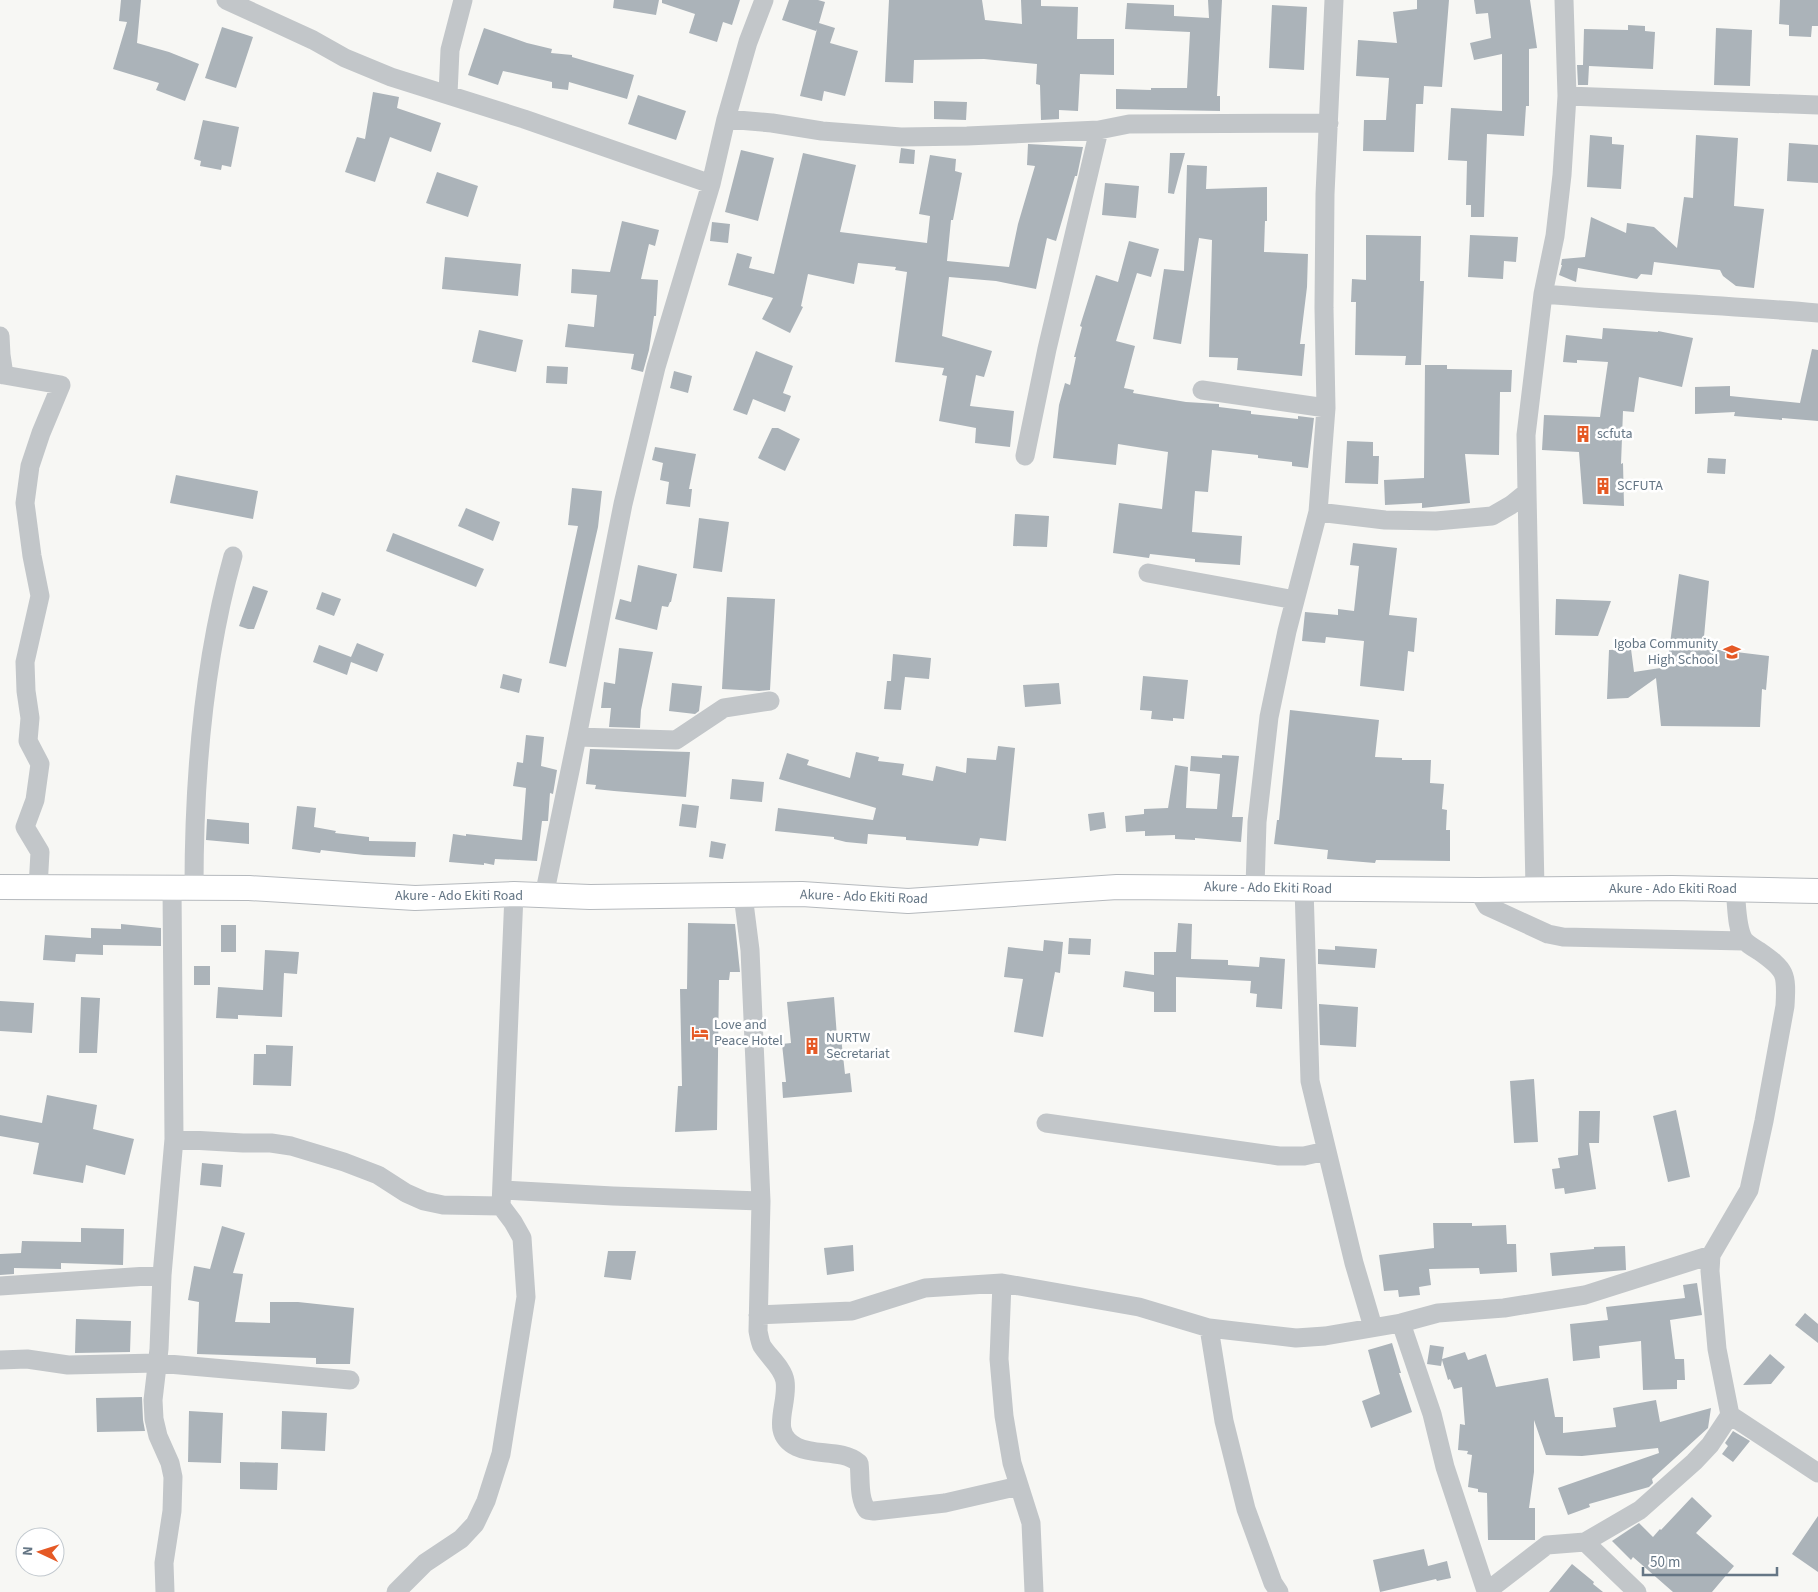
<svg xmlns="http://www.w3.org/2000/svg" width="1818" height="1592" font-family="'Source Sans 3',sans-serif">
  <rect width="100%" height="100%" fill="#f7f7f4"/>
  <!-- building -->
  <path fill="#abb3b9" d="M121,0h20l-4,43 32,9 30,12 -14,37 -29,-11 3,-7 -46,-14 14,-47 -8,-1z
    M614,0h45l-3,15 -43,-7z
    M662,0h78l-8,25 -9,-3 -6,20 -28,-9 6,-19 -33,-11z
    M789,0h29l7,2 -6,21 16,5 -5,15 28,8 -13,45 -21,-5 -2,10 -22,-5 17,-67 -1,2 -34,-11z
    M889,0h93l3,20 37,4 -1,-24h20v6l37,1 -1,32h37v36l-34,-1 -2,37 -19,-1v9l-18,1 -1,-35 -4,-1 1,-20 -53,-5 -70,1 -1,23 -28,-1z
    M1208,0h14l-5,96h3v15l-104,-2v-20l35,1v-2h36l3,-56 -65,-3 2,-26 47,2v11l35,2z
    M1417,0h32l-7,87 -18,-1 -1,18h-7l-2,48 -51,-1 1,-31h22l3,-42 -33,-2 2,-36 39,3 -4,-31 24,-3z
    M1474,0h56l7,48 -8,1v57h-3l-2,30 -37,-2 -3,83h-13v-12h-5l1,-44 -19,-1 3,-52 51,3v-57l-28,6 -4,-17 21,-5 -3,-25 -12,1z
    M1780,0h38v26h-6l-1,11 -22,-1v-11l-10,-1z
    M1272,5l35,2 -3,63 -35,-2z
    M1628,25l17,1v5l10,1 -2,37 -64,-3 -1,19h-10l-1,-20h6l1,-36 44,1z
    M222,27l31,10 -17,51 -31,-10z
    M484,28l43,15 25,6 -1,4 21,2v2l62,18 -7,24 -58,-17 -1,8 -16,-2v-6l-49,-11 -5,14 -30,-10z
    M1716,28l36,2 -2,56 -36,-1z
    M373,92l26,5 -2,11 44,15 -10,29 -41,-15 -15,45 -30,-10 12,-35 8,2z
    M638,95l48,16 -10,29 -48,-16z
    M934,101l33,1 -1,18 -32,-1z
    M203,120l36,7 -8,40 -9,-2 -1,5 -21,-4 1,-5 -7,-2z
    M1590,135l22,2v7l12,1 -3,44 -34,-2z
    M1696,135l42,3 -4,68 30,3 -10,79 -18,-2 -13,-10 -3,-6 -66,-8 -2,13 -11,-1 -4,5 -59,-11 -2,14 -17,-7 3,-10h-1l1,-6 23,-2 6,-40 35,16 1,-10 27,4 23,21 7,-51 9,1z
    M1789,143l29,2v38l-31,-2z
    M1028,144l55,3 -6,29h-2l-19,65 -9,-3 -11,51 -40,-8 -47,-4 -7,59 50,15 -8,26 -8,-2 -6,31 44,5 -4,36 -35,-4 1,-15 -37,-7 8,-45 -5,-1 2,-7 -49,-6 12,-90 -12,-2 1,-3 -38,-4 -4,21 -46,-10 -7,32 2,1 -13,26 -28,-14 11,-21 -45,-13 9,-32 15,4 -3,11 25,6 29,-121 53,12 -16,67 87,11 3,-27 -11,-2 11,-59 26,4 -1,12 7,2 -9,47h-2l-4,41 62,6 9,-43 17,-58 -8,-1z
    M901,148l14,2 -1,14 -15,-1z
    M741,150l33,8 -16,63 -33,-9z
    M1170,153h15l-11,41 -6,-1z
    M1187,165l20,1 -1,23 61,-2v34h-2l-1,31 44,2 -1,33 -7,57h5l-3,32 -65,-6 1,-12 -29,-1 3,-117 -13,-2 -18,106 -28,-5 11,-70 20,2z
    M437,172l41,14 -10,31 -42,-14z
    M1105,183l34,3 -3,32 -34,-3z
    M622,221l37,9 -4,16 -6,-2 -8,35 17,1 -2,36h-2l-5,34 -6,22 -12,-3 3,-15 -69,-7 3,-23 26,3 3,-32 -26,-2 1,-24 38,3z
    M712,222l18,2 -2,19 -18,-2z
    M1366,235l55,1 -1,45h4l-3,84h-16l1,-9 -51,-1 1,-53h-5l1,-23 14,1z
    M1470,235l48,2 -2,25 -12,-1 -1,18 -35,-2z
    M1129,241l30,8 -8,28 -14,-4 -21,68 19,5 -11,42 10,2 -1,3 53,9 33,2v3l32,4v3l47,5v-3l16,2 -6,50 -16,-2v-4l-34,-4v-3l-46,-5 -4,42 -13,-1 -3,41 50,4 -2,29 -45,-3v-3l-45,-5 -1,4 -36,-5 6,-50 43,6 6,-57 -50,-8 -2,21 -63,-7 6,-53 6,-22 5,2 6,-28h-2l8,-30 -2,-1 16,-51 22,7z
    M445,257l76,7 -3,32 -76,-7z
    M1603,328l55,4v-1l35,7 -11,49 -43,-10 -5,35 -11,-1 -2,53 2,-1 1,43 -41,-2 -4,-52 -37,-2 2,-35 56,2 8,-55 -31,-2v3l-14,-1 3,-27 36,4z
    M479,330l44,10 -7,32 -44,-10z
    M1812,349l6,1v71l-36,-3v2l-48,-4 1,-4 -40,2v-27l35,-1v10l70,7z
    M756,351l37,15 -10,27 8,3 -6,16 -32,-13 -6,16 -14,-5z
    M1425,365h22v4l65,1 -1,22h-11l-1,63 -34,-1 5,49 -48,5v-5l-37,2 -1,-25 40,-2z
    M547,366l21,1 -1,17 -21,-1z
    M674,371l18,5 -4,17 -18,-5z
    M772,428h6l22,11 -15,32 -27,-13z
    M1347,441l26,1v14h6l-1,28 -33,-1z
    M655,447l41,7 -7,35h3l-2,18 -24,-3 3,-22 -9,-2 3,-17 -11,-3z
    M1708,458l18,1 -1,15 -18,-1z
    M176,475l82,16 -5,28 -83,-16z
    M572,488l30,3 -4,36 -32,140 -17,-4 29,-137 -10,-1z
    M466,508l34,14 -7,19 -35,-15z
    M1015,514l34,2 -2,31 -34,-1z
    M699,518l30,4 -7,50 -29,-4z
    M393,533l91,36 -8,18 -90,-36z
    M1353,543l44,5 -8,67 28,3 -3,34 -6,-1 -4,40 -44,-5 4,-45 -38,-4 -1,6 -23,-2 3,-29 33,3v-6l16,2 5,-45 -9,-1z
    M638,565l39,9 -6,28h-1l-2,5 -6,-1 -5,24 -42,-11 5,-20 11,3z
    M1679,574l30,7 -6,67 66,8 -3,34 -4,-1 -2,38 -99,-1 -5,-48 -28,20 -21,1 2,-49 22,-1 3,23 33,-5z
    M253,586l15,5 -14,38h-6l-9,-3z
    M322,592l19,7 -7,17 -18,-7z
    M727,597l48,2 -5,91 -11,1 -37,-2z
    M1556,599l55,2 -13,35 -43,-1z
    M357,643l27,11 -7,18 -26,-10 -4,13 -34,-13 6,-17 32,12z
    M619,648l34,4 -12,58 -1,18 -31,-1 2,-19h-10l3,-26 11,2z
    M893,654l38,4 -2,21 -24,-2 -4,33 -17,-1 3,-28h4z
    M503,674l19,5 -3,14 -19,-5z
    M1143,676l45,4 -4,39 -11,-1v3l-22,-2 1,-8 -12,-1z
    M672,683l30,3 -3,25 -4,3 -26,-3z
    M1059,683l2,21 -36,3 -2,-22z
    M1290,710l89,10 -4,37 27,1v2h29l-1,23 14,1 -2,25 5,1 -1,20h4v31l-74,-1 -1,3 -48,-4 1,-9 -54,-6 3,-24h2z
    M526,735l18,2 -3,29 16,4 -4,24 -3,-1 -2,28h-6l-5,40 -42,-2 -1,6 -10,-2v2l-35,-3 4,-28 13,2v-2l56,6 4,-52 -13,-2 4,-24 6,1z
    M998,746l17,2 -9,93 -26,-3 -2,8 -72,-6v-3l-38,-3 -1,10 -21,-2 -12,-3v-2l-59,-6 3,-23 95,12 3,-12 -97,-29 8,-26 22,7 -2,5 43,13 6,-26 23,5 -1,4 26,3 -2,11 31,6 3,-15 30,7 1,-15 29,2z
    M590,749l100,3 -4,45 -72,-6 -19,-2 1,-4 -10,-1z
    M1222,755l17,1 -7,61h11l-2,25 -46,-4v2l-20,-1v-4l-30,1v-5l-19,1 -1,-16 19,-2v-5l24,-1 7,-43 13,2 -2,41 31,1 3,-35 -30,-3 1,-15 31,2z
    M732,779l32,3 -2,20 -32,-3z
    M682,804l17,2 -3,22 -17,-2z
    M297,806l19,2 -2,19 22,4 -1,2 34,4v4l47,1 -1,15 -51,-2 -43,-5 -1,3 -28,-4z
    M1104,812l2,16 -16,3 -2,-17z
    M207,819l42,4v21l-43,-4z
    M711,841l15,3 -3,15 -14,-2z
    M688,923l47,1 5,48h-10l-1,8h-10l-2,150 -42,2 3,-46h4l-2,-97h7z
    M1178,923l14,1 -1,35 37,1v5l31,2 1,-10 25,2 -3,50 -26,-2 1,-13 -7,-1 1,-12 -75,-4v35h-22v-20l-31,-5 2,-16 29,4v-23h22z
    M121,924l40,4v18l-58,-1v10l-27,-1 -1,8 -32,-2 2,-25 46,3v-10l30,1z
    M221,925h15v27h-15z
    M1069,938l22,1 -1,16 -22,-1z
    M1044,940l19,2 -3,31 -5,-1 -12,65 -29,-5 9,-53 -19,-2 4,-30 35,4z
    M1335,946l42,3 -2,19 -57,-4v-15l17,1z
    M265,950l34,2 -2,22 -13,-1 -2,44 -44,-2v4l-22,-1 2,-31 45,3z
    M194,966h16v19h-16z
    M81,997l19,1 -3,55h-18z
    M834,997l3,40h4l4,37 5,-1 2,19 -69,6 -1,-16h4l-4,-38 9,-1 -4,-41z
    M0,1001l34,2 -2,30 -32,-2z
    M1319,1004l39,3 -2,40 -36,-2z
    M266,1045l27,1 -2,40 -38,-1 1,-31h12z
    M1534,1079l4,63 -24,1 -4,-62z
    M47,1095l50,10 -4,24 41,10 -9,36 -39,-10 -3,18 -50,-9 6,-31 -39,-7v-21l42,8z
    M1676,1110l14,67 -22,5 -15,-66z
    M1579,1111h21l-1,32h-10l7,46 -31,5 -1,-6 -9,1 -3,-20 8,-1 -2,-10 20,-3z
    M202,1163l21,2 -2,22 -21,-2z
    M1433,1223h39v3l34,-1 1,19h9l1,28 -37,2 -1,-6 -50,1 2,16 -12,2 1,8 -21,2 -1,-7 -14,1 -5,-36 55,-7z
    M222,1226l23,7 -12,40 10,1 -8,48 35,1v-21h28l56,6 -4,56h-34v-6l-119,-4 2,-52 -11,-2 6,-34 16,3z
    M81,1228l43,1 -1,36 -62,-2v6l-47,-1v6l-14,1v-21l21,-1 1,-12 59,1z
    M853,1245l1,26 -27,4 -3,-27z
    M1625,1246l1,24 -74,6 -2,-23 44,-4v-2z
    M608,1251h28l-5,29 -27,-3z
    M1697,1283l5,32 -32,5 5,39h9l1,21h-8v9l-34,1 -2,-49 -42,5 1,12 -27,3 -3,-37 38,-4 -2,-13 79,-9 -2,-13z
    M1805,1313l13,11v19l-23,-18z
    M76,1319l55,2 -1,31 -55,1z
    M1392,1343l9,30h-2l13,39 -41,16 -9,-27 18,-7 -12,-44z
    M1430,1345l14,2 -2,12 23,-7 3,8 18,-6 10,33 52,-9 7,39h8v16l53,-6 -3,-19 43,-8 4,22 51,-14 -3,20 -56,51 1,4 -4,4 -60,17 1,3 -22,8 -10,-27 101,-35 -1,-5 -76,8 -36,-1 -12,-35v52l-5,36h6v32h-47l-1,-47 -9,-1v-3l-10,-2 4,-32 -5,-1 1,-3 -10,-1 2,-26 5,1 -3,-38 -8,2 -4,-10 -2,1 -6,-20 -1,6 -14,-2z
    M1770,1354l15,13 -14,17 -28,1z
    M142,1397l1,23 2,11 -48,1 -1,-34z
    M189,1411l34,2 -2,50 -33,-1z
    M282,1411l45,2 -2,38 -44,-2z
    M1733,1431l17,10 -17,21 -11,-8 6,-8 -3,-3z
    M240,1462l38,1 -1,27 -37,-1z
    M1692,1497l20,19 -16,17 38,33 -22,26h-39l-40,-35 -2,3 -19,-19 27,-18 14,14 7,-8 1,1z
    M1818,1516v56l-26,-18z
    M1424,1549l4,17 19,-5 4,17 -14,3 -1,-2 -56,13 -7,-32z
    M1572,1564l22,18 -1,2 10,8h-54z"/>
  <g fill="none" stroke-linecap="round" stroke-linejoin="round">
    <!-- major casing -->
    <g stroke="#b5b9bd" stroke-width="26">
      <path id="major" d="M0,887l249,1 166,10 99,-4 76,3 212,-3 106,7 209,-14 361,3 194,-2 146,3"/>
    </g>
    <!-- minor -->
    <path stroke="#c2c6c9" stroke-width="19" d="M226,0l87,40 32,18 46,19 133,42 187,65
      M448,94l2,-44 13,-50
      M1567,96l251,9
      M726,119l46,4 50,8 79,6 66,-1 132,-6 30,-6 200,-1
      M1543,294c92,8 183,11 275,19
      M0,336l1,19 3,20 57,10 -20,48 -11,33 -5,37 7,53 8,40 -15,66 1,29 4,27 -2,23 12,23 -5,36 -10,27 15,25 -2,36
      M1202,390l124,18
      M1025,456l22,-107 52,-219
      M1527,492l8,397
      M1318,512l67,8 51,1 56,-5 19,-11 16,-13 -1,-57 17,-141 12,-58 7,-61 5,-79 -3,-96
      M1148,573l147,27
      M577,737l99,3 48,-32 46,-7
      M194,887c0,-111 9,-224 39,-331
      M1255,887l2,-65 12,-105 18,-86 31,-119 8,-104 -2,-100 1,-114 9,-194
      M1304,888l6,193 44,182 19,64
      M1478,890l9,16 61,28 15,3 181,4
      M544,896l33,-159 46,-233 33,-137 55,-183 15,-65 22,-77 16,-42
      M1046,1123l233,33h25l22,-5
      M174,1139l69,4h28l20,3 53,16 34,13 28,18 18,8 19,4 58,1
      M502,1190l111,6 148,5 -11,-251 -7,-55
      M761,1201l-3,130c1,5 2,11 4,15 7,11 21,22 23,35 4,24 -17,52 12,66 19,9 45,2 62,16 2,15 -1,35 8,47l7,1 71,-8 74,-17
      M1002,1283l-3,76 5,57 8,47 19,60 3,69
      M0,1286l162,-11
      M758,1315l94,-4 73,-23 77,-5 137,24 70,21
      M1401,1323l31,91 13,53 41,124
      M0,1360l27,-1 41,6 89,-2 193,17
      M1730,1415l88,58
      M1585,1542l52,50
      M165,1592l-1,-29 8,-52 1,-34 -3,-14 -12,-27 -4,-17 -1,-19 6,-51 3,-74 12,-136 -2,-252
      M396,1592l29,-29 36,-24 14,-15 11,-23 15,-47 25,-157 -4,-59 -9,-16 -12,-16 13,-312
      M1279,1592l-6,-9 -27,-74 -22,-88 -15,-93 87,10 29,-2 76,-13 37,-10 66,-5 81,-13 126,-40
      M1486,1592l61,-47 38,-3 55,-32 54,-48 16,-17 20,-30 -13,-66 -7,-78 1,-16 38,-65 15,-69 21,-115c2,-33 1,-36 -26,-55 -5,-3 -12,-7 -15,-11 -8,-12 -7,-37 -9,-50"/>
    <!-- major -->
    <use href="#major" stroke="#fff" stroke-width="24"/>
  </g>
  <!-- icons -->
  <defs>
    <g id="building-bare" transform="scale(1.35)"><path d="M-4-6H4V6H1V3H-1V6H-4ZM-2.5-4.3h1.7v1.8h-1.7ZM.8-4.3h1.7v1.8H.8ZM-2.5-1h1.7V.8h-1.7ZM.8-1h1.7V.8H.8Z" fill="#e55925" stroke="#fff" stroke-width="2.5" paint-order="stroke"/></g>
    <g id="school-bare" transform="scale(1.35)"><path d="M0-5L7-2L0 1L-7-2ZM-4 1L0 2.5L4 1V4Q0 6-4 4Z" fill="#e55925" stroke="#fff" stroke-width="2.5" paint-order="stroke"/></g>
    <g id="hotel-bare" transform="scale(1.35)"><path d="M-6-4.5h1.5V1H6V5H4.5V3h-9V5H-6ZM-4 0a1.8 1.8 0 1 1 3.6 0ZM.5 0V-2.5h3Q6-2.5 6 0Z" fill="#e55925" stroke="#fff" stroke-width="2.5" paint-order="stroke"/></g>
  </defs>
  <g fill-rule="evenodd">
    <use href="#building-bare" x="1583" y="434"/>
    <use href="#building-bare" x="1603" y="486"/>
    <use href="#school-bare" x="1732" y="652"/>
    <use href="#hotel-bare" x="700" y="1033"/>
    <use href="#building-bare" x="812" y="1046"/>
  </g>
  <g text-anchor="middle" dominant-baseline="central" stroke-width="5" stroke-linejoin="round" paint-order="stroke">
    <!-- poi labels -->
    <g font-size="14" fill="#657685" stroke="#fff" text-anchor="start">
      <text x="1597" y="434">scfuta</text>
      <text x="1617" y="486">SCFUTA</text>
      <text x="1718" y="644" text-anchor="end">Igoba Community<tspan x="1718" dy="16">High School</tspan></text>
      <text x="714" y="1025">Love and<tspan x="714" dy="16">Peace Hotel</tspan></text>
      <text x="826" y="1038">NURTW<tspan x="826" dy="16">Secretariat</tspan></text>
    </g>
    <!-- street labels -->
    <g font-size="14" fill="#657685" stroke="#fff">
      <text transform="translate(1268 888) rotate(1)">Akure - Ado Ekiti Road</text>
      <text x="1673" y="889">Akure - Ado Ekiti Road</text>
      <text x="459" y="896">Akure - Ado Ekiti Road</text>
      <text transform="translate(864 897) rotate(2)">Akure - Ado Ekiti Road</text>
    </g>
  </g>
  <!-- north arrow -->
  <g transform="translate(40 1552) rotate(274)"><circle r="24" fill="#ffffff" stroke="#c1c8ce"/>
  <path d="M0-4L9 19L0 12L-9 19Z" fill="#e55925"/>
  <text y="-8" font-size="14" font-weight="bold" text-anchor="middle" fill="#657685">N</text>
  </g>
  <!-- scale -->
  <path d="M1643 1567v8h134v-8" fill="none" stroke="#657685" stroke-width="2.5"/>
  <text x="1650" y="1567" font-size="15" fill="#657685" stroke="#ffffff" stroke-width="4" paint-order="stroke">50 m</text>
</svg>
